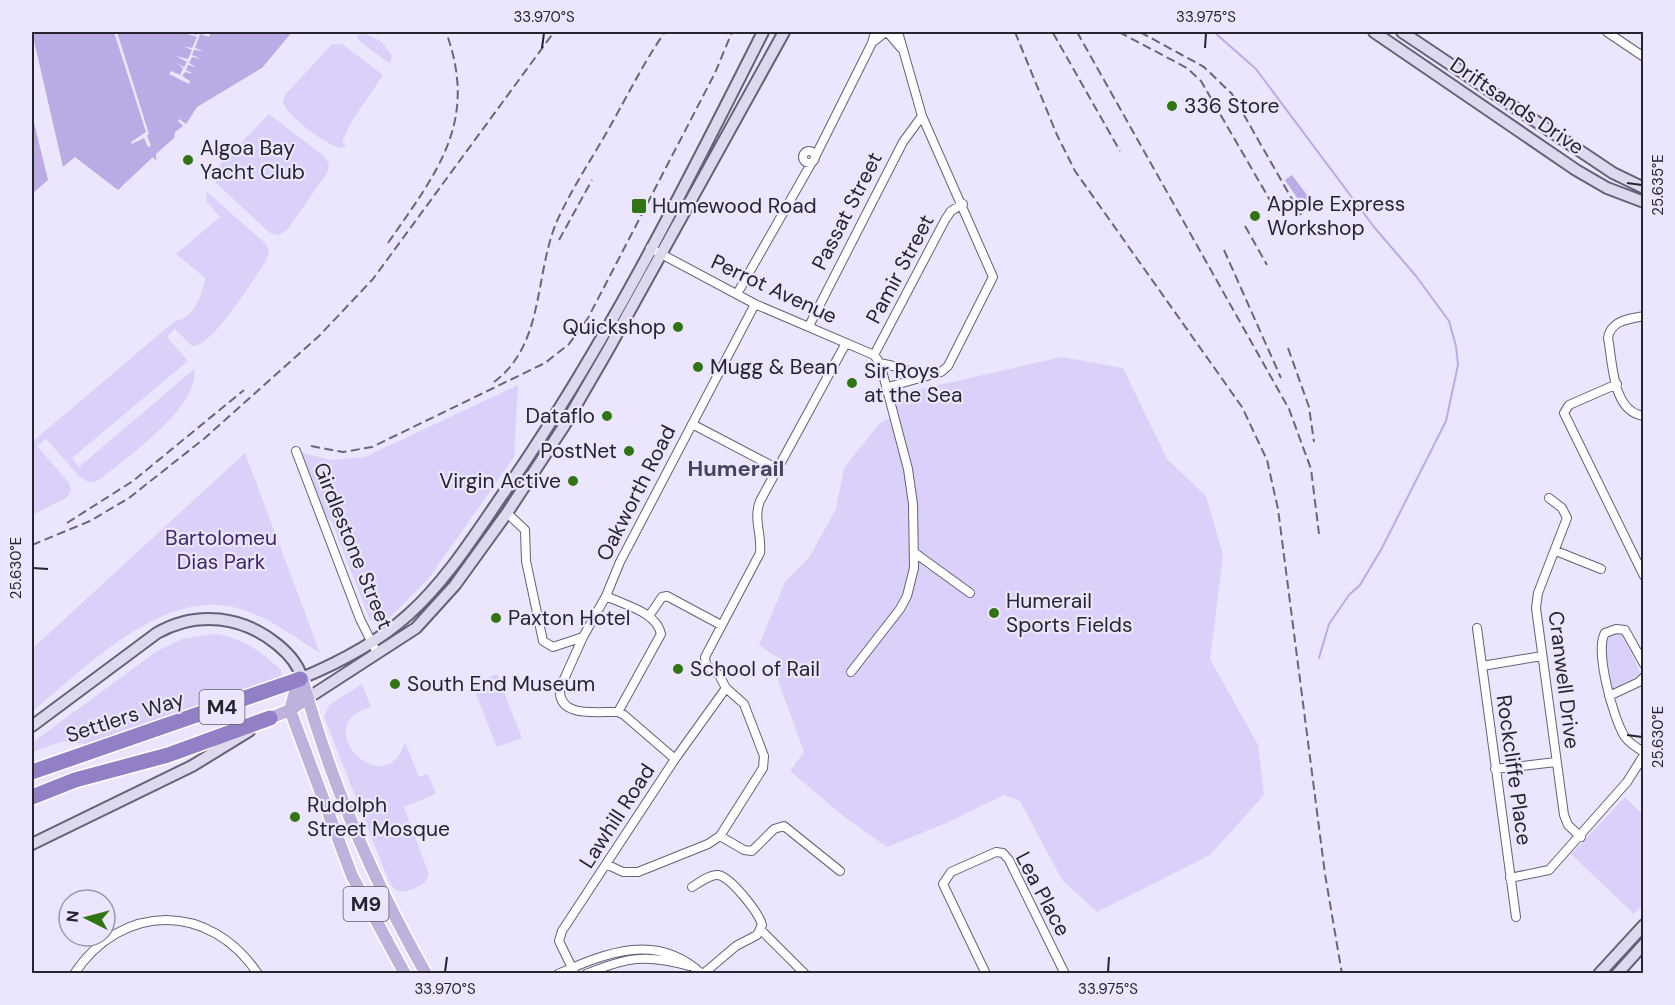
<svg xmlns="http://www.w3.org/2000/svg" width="1675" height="1005" font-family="'DM Sans',sans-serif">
  <rect width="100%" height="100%" fill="#ebe6fd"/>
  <!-- green -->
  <path fill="#dad0fa" d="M365,33l17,9 10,14 -2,8 -32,-24 -1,-5z
    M332,44h10l41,31 -33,49 -8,18 4,3 -5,3c-12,0 -56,-34 -58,-46l2,-7z
    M269,114l56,43 4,8 -2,8 -40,57 -8,5 -9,-2 -54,-50 -2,-6 3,-9z
    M206,191l60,53 3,6 -3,11c-12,17 -54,87 -74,85l-17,-17 -8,8 21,24 -116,97 7,9 115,-98c7,36 -66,88 -91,108l-8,5h-7l-9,-6 -33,-37 -9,7 32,37 2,8 -5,7 -34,17v-73l143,-121c20,-3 27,-26 30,-43l-29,-24 44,-37 -13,-15z
    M1062,357l61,11 44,91 39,37 17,59 -13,104 48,86 6,50 -54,60 -113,57 -35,-32 -42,-79 -16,-6 -60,29 -57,23 -45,-32 -52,-44 14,-19 -28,-77 7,-14 -24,-16 26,-63 25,-26 26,-47 8,-41 35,-44 10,-6 15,-25z
    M518,385l-4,72 -85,121 -45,45 -14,-3 -38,-98 -6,-5 -26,-65 30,8 35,-3z
    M245,453l75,200c-24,-15 -49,-34 -76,-43 -78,-27 -157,57 -212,102v-63z
    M1616,632l6,3 19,39 -29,16 -8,-52z
    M214,634c27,3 48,18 67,36l1,8 -6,4 -30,7 -160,55 -23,-3 -31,11v-9l125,-92 25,-12z
    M497,674l25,64 -25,9 -25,-63z
    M362,684l9,23c-65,17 14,99 34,35l14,35 9,-3 8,20 -32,13 25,68c-3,11 -21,18 -32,16l-7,-7 -66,-167 5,-12z
    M1625,797l18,18v89l-9,10 -63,-60z"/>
  <!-- water -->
  <path fill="#baabe5" d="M32,32h260l-30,36 -65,39 -11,17 -7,-5 -1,2 5,5 -8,6 -1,6 -18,16v7l-3,-4 -35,33 -43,-33 -12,10z
    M32,114l16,66 -16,14z
    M1292,175l18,24v8l-10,-5 -15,-22z"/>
  <!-- pier -->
  <path fill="#ebe6fd" d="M114,32h3l32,102 -2,1 4,11 -3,1 -4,-9 -12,6 -1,-2 15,-10z
    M187,32l10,3 2,-3 11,2 -1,3 -9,-3 -5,14 8,3 -9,-1 -2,5 9,4 -9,-2 -3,6 7,4 -8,-2 -2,5 8,4 -9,-2 -3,4 8,5 -1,3 -20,-10 2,-3 9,4 3,-7 -7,-5 8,4 3,-5 -11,-6 12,3 4,-9 -9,-4 9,2 5,-11 -12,-4z"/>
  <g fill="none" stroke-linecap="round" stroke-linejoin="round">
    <!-- stream -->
    <path stroke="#baabe5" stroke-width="2" d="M1214,32l42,37 118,158 42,49 33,45 7,25 2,19 -12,56 -64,127 -22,37 -11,10 -20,29 -10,34"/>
    <!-- street casing -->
    <g stroke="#666079" stroke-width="10">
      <path id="street" d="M1607,32l37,25
        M889,34l12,14
        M872,43l11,-9
        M803 157a6 6 0 1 1 12 0a6 6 0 1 1-12 0Z
        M815,157l57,-114 3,-11
        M650,248l105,56 119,51 6,8 28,106 5,35 1,64 -7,28 -7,13 -49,63
        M737,294l75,-132
        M1644,316c-15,3 -33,4 -36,22 5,25 4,74 36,78
        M809,326l94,-184 19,-26
        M874,355l71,-135 6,-9 12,-7
        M880,363l22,5 18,9
        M1617,384l-48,21 -5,8 80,163
        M888,387l53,-15 7,-6 45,-89 -71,-161 -24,-84
        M692,424l86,45
        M296,451l64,168 17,34
        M1549,498l13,10 5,10 -29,75 -2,15 28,207 4,10 13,12
        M507,513l18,17 1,31 17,80 10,6 30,-10
        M1556,551l45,18
        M915,553l55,40
        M606,596c18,9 51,16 55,38l-43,78
        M649,616l13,-19 5,-1 54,29
        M1477,628l39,289
        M1644,664l-19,-34 -9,-1 -11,4c-11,17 9,88 20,104 5,7 12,11 19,15
        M1482,666l60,-10
        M1609,696l30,-14 5,-5
        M675,759l-51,-44 -6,-3c-20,-1 -61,7 -58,-24l23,-51 23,-41 14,-34 135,-258
        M1495,769l61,-7
        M720,836l24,14 8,1 22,-22 10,-3 56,45
        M608,865l15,7h15l70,-28 12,-8 43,-68 1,-12 -20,-52 -18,-16 -7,-13 -13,-10 -1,-8 55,-104c2,-19 -7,-34 0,-52l86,-158
        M1510,878l39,-8 78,-88 17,-27
        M692,887c7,-4 18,-13 26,-12 13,2 41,38 44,50l-5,10 -21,11 -33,28
        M761,930l44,44
        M74,974c48,-72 136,-72 184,0
        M558,974c50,-22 99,-42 144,0
        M575,974l-16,-33 3,-10 113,-172 51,-71
        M586,974c41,-17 60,-20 103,-8
        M986,974l-43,-90 8,-12 45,-20 7,1 6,7 56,114"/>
    </g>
    <!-- secondary casing -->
    <g stroke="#666079" stroke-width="14">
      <path id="secondary" d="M1374,32l202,138 31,18 37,14
        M1402,32l211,141 31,15
        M308,698l108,-70 39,-43 52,-72 57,-87 44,-76 176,-318
        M32,726l125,-93c40,-23 86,-17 121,12 11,9 20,19 24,33 38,-16 75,-35 106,-63 38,-34 66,-79 95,-121 101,-145 181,-305 260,-462
        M32,844l160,-78 57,-35
        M1599,974l45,-49
        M1617,974l27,-30"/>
    </g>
    <!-- primary casing -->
    <g stroke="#fff" stroke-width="15">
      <path id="primary" d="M270,718l20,-8 18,-12
        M405,974l-53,-98 -62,-166 8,-28 4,-4c28,103 71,202 124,296"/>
    </g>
    <!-- highway casing -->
    <g stroke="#fff" stroke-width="18">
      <path id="highway" d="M32,772l268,-93
        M32,797l43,-17 93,-25 102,-37"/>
    </g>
    <!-- street -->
    <use href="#street" stroke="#fff" stroke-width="8"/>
    <!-- secondary -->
    <use href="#secondary" stroke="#dfd9ee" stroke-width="10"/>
    <!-- primary -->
    <use href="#primary" stroke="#beb2dd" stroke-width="12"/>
    <!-- highway -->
    <use href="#highway" stroke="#937fc6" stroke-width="15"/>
    <!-- rail -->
    <path stroke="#6a6775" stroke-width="2" stroke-dasharray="9 4.5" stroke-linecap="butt" d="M1015,32l42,103 18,36 167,236 25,53 11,49 47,365 17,100
      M1077,32l212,377 22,60 8,65
      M1119,32l68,36 14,13 70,121
      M1140,32l64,35 28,27 69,121
      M1053,33l67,118
      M1245,226l22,39
      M559,240l33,-60
      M388,243c49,-71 91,-121 58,-211
      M1224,250l57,128
      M1288,348l21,59 5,35
      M494,382c51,-38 40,-107 63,-161 14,-31 34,-61 51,-91 19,-33 35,-67 57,-98
      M311,446l32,6 29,-5 173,-84 24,-19 19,-26 127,-245 17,-41
      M67,523l66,-42 111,-91
      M32,545l58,-24 39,-23 76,-60 114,-102 54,-57 181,-247"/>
  </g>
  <!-- ticks -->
  <path fill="none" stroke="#26242e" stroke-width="2" d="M542,48l2,-15M1205,48l1,-15M1627,183l15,2M33,568l15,1M1627,735l15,2M445,972l2,-15M1108,972l1,-15"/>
  <!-- markers -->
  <g fill="#307413" stroke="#ebe6fd" stroke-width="2">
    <circle cx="1172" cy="106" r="6"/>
    <circle cx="188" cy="160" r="6"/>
    <rect x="631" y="198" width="16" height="16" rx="3"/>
    <circle cx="1255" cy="216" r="6"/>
    <circle cx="678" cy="327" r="6"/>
    <circle cx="698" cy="367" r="6"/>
    <circle cx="852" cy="383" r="6"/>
    <circle cx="607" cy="416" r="6"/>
    <circle cx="629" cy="451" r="6"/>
    <circle cx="573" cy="481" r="6"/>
    <circle cx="994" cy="613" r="6"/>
    <circle cx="496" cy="618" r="6"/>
    <circle cx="678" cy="669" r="6"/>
    <circle cx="395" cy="684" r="6"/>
    <circle cx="295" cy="817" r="6"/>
  </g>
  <g text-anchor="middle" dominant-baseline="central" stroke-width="4.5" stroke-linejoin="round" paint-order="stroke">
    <!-- shield labels -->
    <g fill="#ebe6fd" stroke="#615e6c" stroke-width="1.5">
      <rect x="199.5" y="690" width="45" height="34" rx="4.5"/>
      <rect x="343.5" y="887" width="45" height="34" rx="4.5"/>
    </g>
    <g font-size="20" font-weight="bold" fill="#26242e">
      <text x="222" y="707">M4</text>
      <text x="366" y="904">M9</text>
    </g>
    <!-- poi labels -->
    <g font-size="21" fill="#26242e" stroke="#ebe6fd" text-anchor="start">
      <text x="1184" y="106">336 Store</text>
      <text x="200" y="148">Algoa Bay<tspan x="200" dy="24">Yacht Club</tspan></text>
      <text x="1267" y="204">Apple Express<tspan x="1267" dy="24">Workshop</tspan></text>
      <text x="652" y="206">Humewood Road</text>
      <text x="666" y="327" text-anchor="end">Quickshop</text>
      <text x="710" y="367">Mugg &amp; Bean</text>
      <text x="864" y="371">Sir Roys<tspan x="864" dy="24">at the Sea</tspan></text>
      <text x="595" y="416" text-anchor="end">Dataflo</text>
      <text x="617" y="451" text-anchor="end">PostNet</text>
      <text x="561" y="481" text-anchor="end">Virgin Active</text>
      <text x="1006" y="601">Humerail<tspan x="1006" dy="24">Sports Fields</tspan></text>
      <text x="508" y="618">Paxton Hotel</text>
      <text x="690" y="669">School of Rail</text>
      <text x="407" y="684">South End Museum</text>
      <text x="307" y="805">Rudolph<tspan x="307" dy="24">Street Mosque</tspan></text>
    </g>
    <!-- street labels -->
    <g font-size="21" fill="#26242e" stroke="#ebe6fd">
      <text transform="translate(1517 106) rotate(34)">Driftsands Drive</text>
      <text transform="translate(847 211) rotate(-63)">Passat Street</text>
      <text transform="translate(900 269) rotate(-62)">Pamir Street</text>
      <text transform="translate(774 289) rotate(25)">Perrot Avenue</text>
      <text transform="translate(636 493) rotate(-63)">Oakworth Road</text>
      <text transform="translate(353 546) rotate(68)">Girdlestone Street</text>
      <text transform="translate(1564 680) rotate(83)">Cranwell Drive</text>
      <text transform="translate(125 717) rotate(-18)">Settlers Way</text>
      <text transform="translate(1514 770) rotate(82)">Rockcliffe Place</text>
      <text transform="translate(617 816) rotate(-57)">Lawhill Road</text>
      <text transform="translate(1043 894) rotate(62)">Lea Place</text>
    </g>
    <!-- park labels -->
    <g font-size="21" fill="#3d2669" stroke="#ebe6fd">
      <text x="221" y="538">Bartolomeu<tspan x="221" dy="24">Dias Park</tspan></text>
    </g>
    <!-- neighbourhood labels -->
    <g font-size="22" font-weight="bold" fill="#49435b" stroke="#ebe6fd">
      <text x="736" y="468">Humerail</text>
    </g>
  </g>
  <!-- border -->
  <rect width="1675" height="1005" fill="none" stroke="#ebe6fd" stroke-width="66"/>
  <!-- north arrow -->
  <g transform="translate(87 918) rotate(276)"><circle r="28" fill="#ebe6fd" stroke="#9c98aa" stroke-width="1.5"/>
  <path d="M0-4.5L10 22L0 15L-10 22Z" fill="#307413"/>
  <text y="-9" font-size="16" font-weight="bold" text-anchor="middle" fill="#26242e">N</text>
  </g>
  <rect x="33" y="33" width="1609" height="939" fill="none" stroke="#26242e" stroke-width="2"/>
  <g font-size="15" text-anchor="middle" fill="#26242e">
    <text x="544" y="22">33.970°S</text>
    <text x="1206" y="22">33.975°S</text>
    <text transform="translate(1658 185) rotate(-90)" y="5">25.635°E</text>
    <text transform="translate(16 568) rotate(-90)" y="5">25.630°E</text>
    <text transform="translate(1658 737) rotate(-90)" y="5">25.630°E</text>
    <text x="445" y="994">33.970°S</text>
    <text x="1108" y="994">33.975°S</text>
  </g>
</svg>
